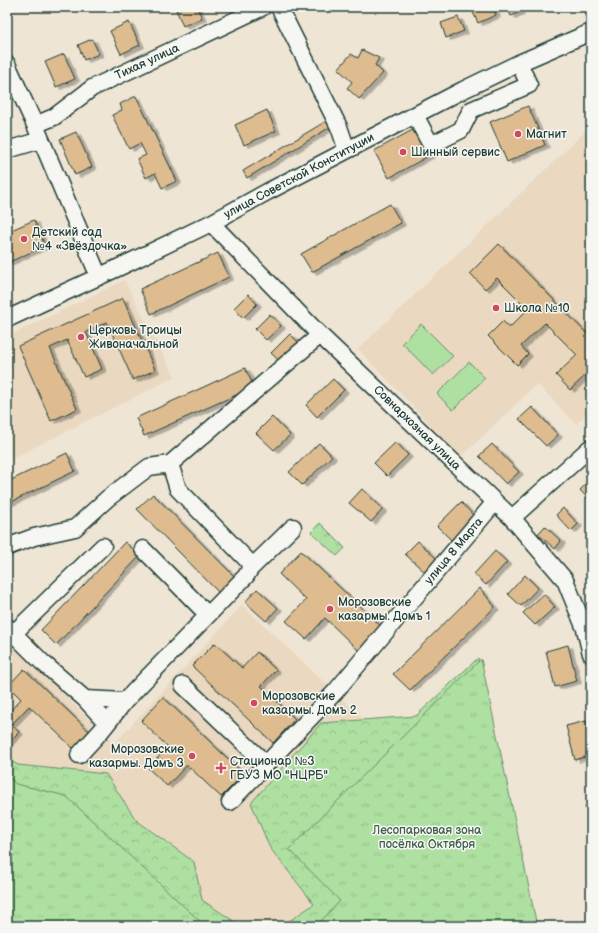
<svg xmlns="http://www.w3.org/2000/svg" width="598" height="933" font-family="'Balsamiq Sans',sans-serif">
  <defs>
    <pattern id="forest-crowns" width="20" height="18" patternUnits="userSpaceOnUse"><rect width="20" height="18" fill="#aee0a1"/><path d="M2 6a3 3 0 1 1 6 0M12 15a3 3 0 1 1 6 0" fill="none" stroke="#95c18b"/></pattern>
    <pattern id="park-tufts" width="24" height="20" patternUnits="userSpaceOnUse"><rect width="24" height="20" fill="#aee0a1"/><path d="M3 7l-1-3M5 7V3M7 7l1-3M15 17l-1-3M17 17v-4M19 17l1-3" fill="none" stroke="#95c18b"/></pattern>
    <filter id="shadow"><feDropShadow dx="4.5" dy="2.5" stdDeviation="0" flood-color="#0004"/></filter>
  </defs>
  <rect width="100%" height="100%" fill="#efe5d5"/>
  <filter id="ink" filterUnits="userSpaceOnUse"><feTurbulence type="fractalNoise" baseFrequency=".025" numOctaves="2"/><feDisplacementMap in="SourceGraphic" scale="8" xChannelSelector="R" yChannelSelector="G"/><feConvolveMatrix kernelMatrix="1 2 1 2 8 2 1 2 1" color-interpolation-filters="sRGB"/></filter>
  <g filter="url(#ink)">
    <!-- built -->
    <path fill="#ead9c0" d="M591,126v284l-15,14 -39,-40 -76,73 -103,-108z
      M124,280l51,97 -168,84v-124z
      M242,605l140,131 -49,164 -24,26h-101l-201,-78v-190l10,-10 97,96z"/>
    <!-- grass -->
    <path fill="#aee0a1" stroke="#668e6a" d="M421,324l32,32 -20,19 -31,-32z
      M469,362l16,16 -32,32 -16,-16z"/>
    <!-- forest -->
    <path fill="url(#forest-crowns)" stroke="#668e6a" d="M478,658l58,268h-254l32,-22 -44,-56 -19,-45 70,-80 95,-7z
      M7,759l11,6 88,9 30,46 58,42 8,38 39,26h-234z"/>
    <!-- park -->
    <path fill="url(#park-tufts)" stroke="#668e6a" d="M320,523l25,25 -8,8 -26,-24z
      M481,659l56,267h-221l24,-25 -51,-52z
      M7,776l9,8 50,12 139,130h-198z"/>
    <!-- building -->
    <path fill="#debc90" stroke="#1f3d34" filter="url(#shadow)" d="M175,7h22l5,11 -19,8z
      M480,7h13l3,8 -18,8 -6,-13z
      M507,7h10l3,5 -9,4z
      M458,17l6,14 -18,7 -5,-15z
      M129,22l11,23 -19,9 -11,-23z
      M92,39l7,15 -15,6 -6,-15z
      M362,50l17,8 -4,7 8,8 -24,26 -12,-11 5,-6 -14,-13 13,-15 7,4z
      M64,54l11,25 -19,8 -11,-25z
      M136,96l41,85 -15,7 -7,-15 -9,5 -9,-19 9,-4 -6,-12 -11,6 -17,-34 10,-5 -2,-6z
      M528,106l17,39 -38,17 -17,-40z
      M267,110l9,21 -32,14 -9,-20z
      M328,120l4,6 -85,52 -4,-7z
      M418,127l14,27 -43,24 -15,-27z
      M76,132l16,35 -17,8 -15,-36z
      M390,204l11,19 -89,49 -11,-18z
      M34,220l11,26 -38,17v-31z
      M499,244l92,94v32l-21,20 -14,-15 21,-20 -32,-32 -24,23 7,8 -11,11 -29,-29 15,-15 6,7 19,-19 -31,-31 -12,11 -15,-16z
      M218,253l11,24 -78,37 -11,-25z
      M248,294l9,10 -14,14 -9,-10z
      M123,298l32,72 -22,10 -26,-58 -21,10 16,37 -18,8 -17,-37 -17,8 27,61 -26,12 -33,-75z
      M270,314l11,12 -15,14 -11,-11z
      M290,334l12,12 -19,19 -12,-12z
      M245,368l9,19 -110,49 -8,-18z
      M333,379l11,11 -27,27 -11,-12z
      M532,407l26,28 -12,11 -27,-27z
      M272,417l18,18 -16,15 -18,-17z
      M396,442l12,13 -21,21 -13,-13z
      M319,443l13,13 -30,29 -13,-13z
      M492,444l27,28 -13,12 -27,-28z
      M67,453l8,18 -68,33v-22z
      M589,481l2,3v18l-11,-12z
      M362,489l21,20 -12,13 -22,-19z
      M153,494l85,86 -16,16 -85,-87z
      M461,502l14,15 -24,23 -14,-14z
      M563,508l15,16 -7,7 -15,-16z
      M545,526l16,15 -6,8 -17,-15z
      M418,541l21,20 -12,13 -22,-20z
      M125,542l15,14 -84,89 -15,-15z
      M301,551l81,76 -23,24 -34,-33 -19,21 -20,-18 20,-21 -27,-26z
      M495,551l12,11 -21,23 -12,-11z
      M525,575l13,13 -17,18 -13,-12z
      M480,588l15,19 -85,83 -17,-16z
      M257,589l21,19 -12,13 -21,-19z
      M544,594l11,13 -20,18 -12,-12z
      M215,643l27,25 15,-16 19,18 -15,16 34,33 -22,24 -81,-77z
      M568,645l9,36 -22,6 -9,-36z
      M24,669l66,63 -16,17 -45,-43 -18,19 8,7 -12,12v-30l14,-15 -13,-13z
      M163,697l81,77 -23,23 -34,-32 -20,21 -19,-18 20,-21 -27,-26z
      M586,721l5,18v16l-16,5 -9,-34z
      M591,805v17l-2,1 -4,-17z"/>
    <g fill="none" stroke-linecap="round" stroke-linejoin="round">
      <!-- minor casing -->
      <g stroke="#1f3d34" stroke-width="19">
        <path id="minor" d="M279,7l60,120 8,23
          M7,64l28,61 64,152
          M415,115l16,30 30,-15 10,-20 58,-25 -10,-22
          M35,125l19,-8 38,-29 171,-81
          M7,150l34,-10
          M211,223l109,112 192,183 53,62 20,49 6,25
          M7,319l117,-54 87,-42 56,-31 196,-102 56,-27 72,-31
          M512,518l79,-71
          M7,547l27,-10 41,-9 33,-30 41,-31 21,-3 150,-129
          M143,549l65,66
          M250,569l43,-42
          M7,627l35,35 43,37 22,24
          M14,633l89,-87
          M183,685l83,79
          M85,699l40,2
          M79,755l22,-24 24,-30 19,-20 102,-105 4,-7 -1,-7 -71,-73 -8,-25
          M230,802l105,-110 160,-190"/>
      </g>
      <!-- minor -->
      <use href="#minor" stroke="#f6f6f2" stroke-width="16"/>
    </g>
  </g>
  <!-- markers -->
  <g fill="#d1495b" stroke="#f6f6f2" stroke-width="1.5">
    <circle cx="518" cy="134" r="4"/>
    <circle cx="403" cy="152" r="4"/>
    <circle cx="24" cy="239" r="4"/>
    <circle cx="496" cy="308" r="4"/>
    <circle cx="81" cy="337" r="4"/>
    <circle cx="330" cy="609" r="4"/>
    <circle cx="254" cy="703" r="4"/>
    <circle cx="192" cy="756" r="4"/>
    <path d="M219 762h4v4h4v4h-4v4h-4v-4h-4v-4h4z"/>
  </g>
  <g text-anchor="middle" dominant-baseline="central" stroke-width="3" stroke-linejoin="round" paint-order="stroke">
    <!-- street labels -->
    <g font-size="12" fill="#1f3d34" stroke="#f6f6f2">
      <text transform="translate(147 62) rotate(-25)">Тихая улица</text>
      <text transform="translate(299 176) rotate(-28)">улица Советской Конституции</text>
      <text transform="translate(417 428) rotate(44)">Совнархозная улица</text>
      <text transform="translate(454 551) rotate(-50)">улица 8 Марта</text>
    </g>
    <!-- poi labels -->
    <g font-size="12" fill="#1f3d34" stroke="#f6f6f2" text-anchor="start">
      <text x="526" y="134">Магнит</text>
      <text x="411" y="152">Шинный сервис</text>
      <text x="32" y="232">Детский сад<tspan x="32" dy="14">№4 «Звёздочка»</tspan></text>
      <text x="504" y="308">Школа №10</text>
      <text x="89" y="330">Церковь Троицы<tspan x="89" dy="14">Живоначальной</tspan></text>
      <text x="338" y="602">Морозовские<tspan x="338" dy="14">казармы. Домъ 1</tspan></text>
      <text x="262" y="696">Морозовские<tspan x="262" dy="14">казармы. Домъ 2</tspan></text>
      <text x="184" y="749" text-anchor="end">Морозовские<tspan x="184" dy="14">казармы. Домъ 3</tspan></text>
      <text x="230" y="761">Стационар №3<tspan x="230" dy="14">ГБУЗ МО "НЦРБ"</tspan></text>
    </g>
    <!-- park labels -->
    <g font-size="12" fill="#3c5e4a" stroke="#f6f6f2">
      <text x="427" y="830">Лесопарковая зона<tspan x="427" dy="14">посёлка Октября</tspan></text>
    </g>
  </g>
  <!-- margin -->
  <rect width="598" height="933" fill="none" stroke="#f6f6f2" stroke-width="24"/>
  <rect x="12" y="12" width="574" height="909" fill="none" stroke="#1f3d34" stroke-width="1.5" filter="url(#ink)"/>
</svg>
